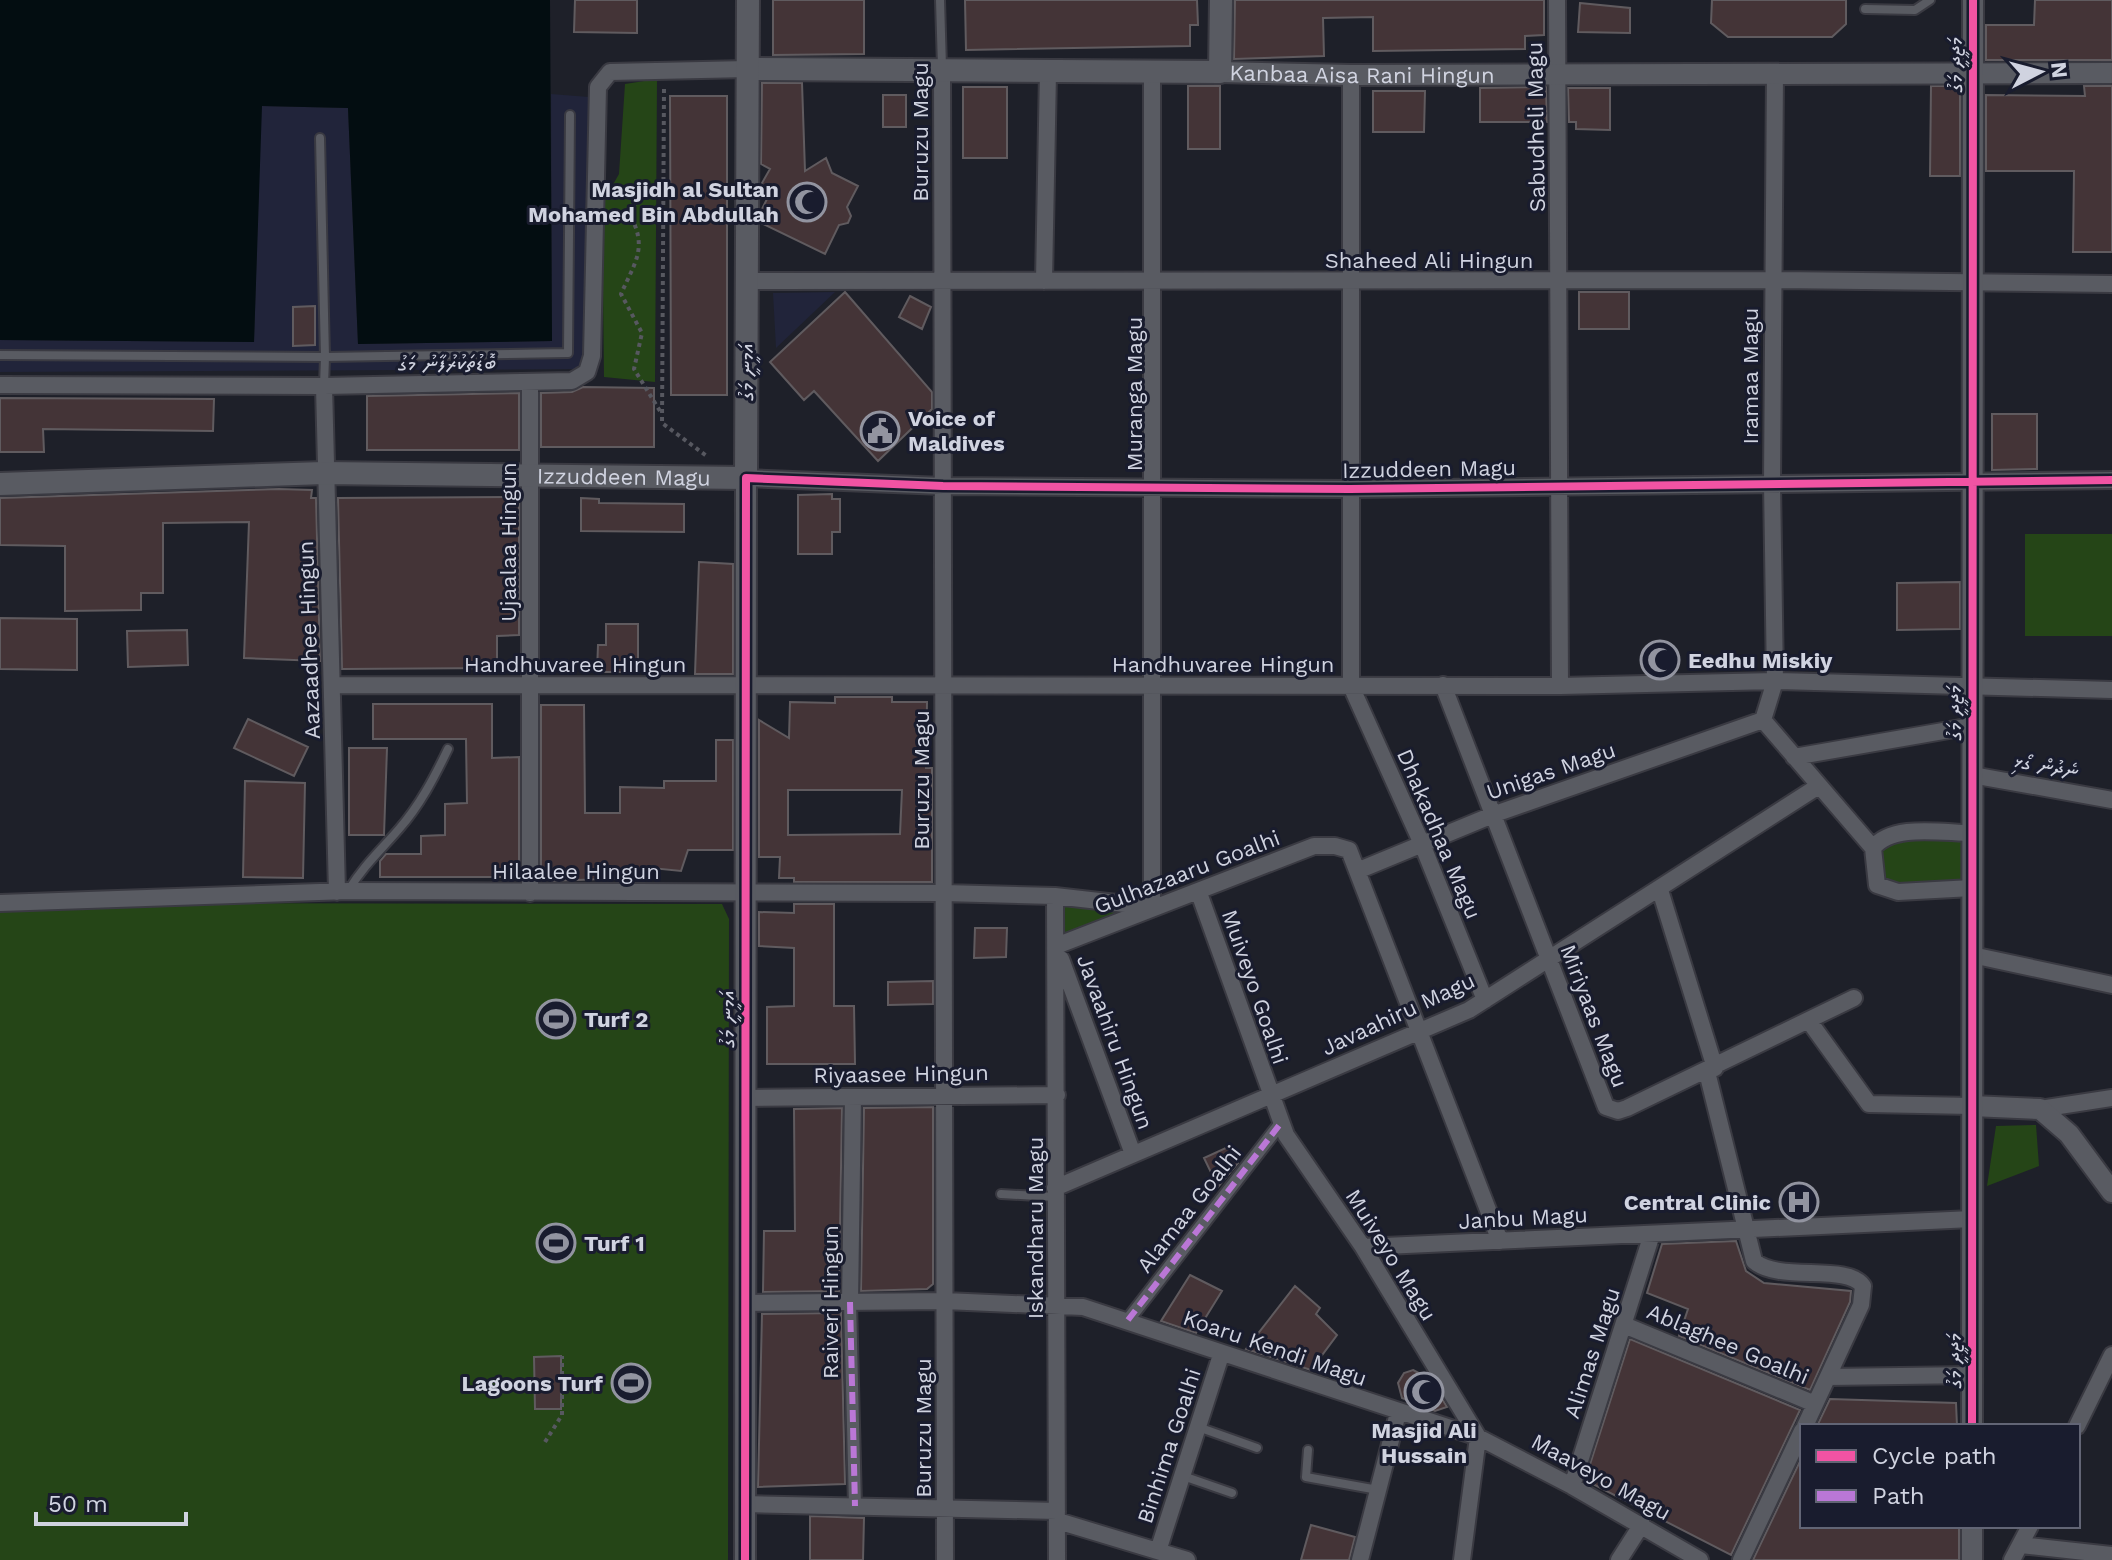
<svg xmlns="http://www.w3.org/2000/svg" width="2112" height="1560" font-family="'Work Sans','Noto Sans Thaana',sans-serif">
  <rect width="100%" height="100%" fill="#1e2029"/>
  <!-- built -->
  <path fill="#21243a" d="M551,94l38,3 -6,272 -583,3v-32l254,2 7,-236 87,2 10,236 194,-3z
    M835,292l-59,56 -3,-55z"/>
  <!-- green -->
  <path fill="#254517" d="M657,79l-2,303 -51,-5 -2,-173 17,-30 6,-90z
    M2025,534h87v102h-87z
    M1972,833v55l-95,-3 4,-47z
    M1055,896l97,11 -96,39z
    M0,903l722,1 7,15 -1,641h-728z
    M2036,1125l3,41 -52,20 9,-60z"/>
  <!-- water -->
  <path fill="#030d11" d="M0,0h550l2,341 -194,3 -10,-236 -86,-2 -8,236 -254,-2z"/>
  <!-- building -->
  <path fill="#443437" stroke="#605b5f" stroke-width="2" fill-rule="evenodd" d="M575,0h62v33l-63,-1z
    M773,0h91v54l-91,1z
    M965,0h232l1,25h-8v21l-224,4z
    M1235,0h309v35l-19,1v13l-152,2v-34l-50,1 1,38 -90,3z
    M1712,0h134v24l-14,13h-104l-17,-14z
    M2035,0h77v60h-126v-35h48z
    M1580,3l50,5v25l-52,-1z
    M762,83h40l3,88 21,-13 6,15 26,13 -11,21 4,9 -3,7 -9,2 -14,29 -64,-31v-12l6,-12 -5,-16 8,-14 -9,-5z
    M1188,86h32v63h-32z
    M1931,86h29v90h-30z
    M2084,86h28v166h-39l1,-81h-88v-76l99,1z
    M963,87h44v71h-44z
    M1546,87l1,35h-67v-34z
    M1568,88h42v42l-34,-1v-7h-7z
    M1373,91h52l-1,41h-51z
    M883,95h23v32h-23z
    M670,96h57v299h-56z
    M845,292l87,100v17l-54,52 -64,-70 -10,9 -34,-38z
    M1579,292h50v37h-50z
    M910,296l21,11 -9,22 -23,-12z
    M315,306v39l-22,1v-39z
    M583,387l71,1v59h-113v-54l31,-1z
    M519,393v57h-152v-54z
    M0,398l214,1 -1,32 -170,-2 1,23h-44z
    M1992,414h45v55l-45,1z
    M279,489l33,1 -1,8h5l4,163 -76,-3 5,-136 -86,1v70h-22v17l-76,1v-65l-65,-1v-47z
    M832,494v5h8v33h-8v22h-34v-59z
    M519,497v138l-22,1v32l-155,1 -4,-171z
    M581,498l18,1v4l85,1v28l-103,-1z
    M699,562l34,2v110h-38z
    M1960,582v47l-63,1v-47z
    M0,618l77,1v51l-77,-1z
    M606,624h32v48h-41l1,-27h8z
    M187,630l1,35 -60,2 -1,-36z
    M835,697h57v5h35l-1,66h6v114h-138v-4h-15l1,-21h-21v-137l30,18 1,-36 45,1zM788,790h114l-2,44 -112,1z
    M373,704h119v54l27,-1v120h-139v-16l6,-7h35v-18l24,-1v-31l22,-1 -1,-64h-93z
    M541,705h43l1,108h35v-26l44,1v-7h52v-41h17v110h-45l-7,21 -29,-3v9l-99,4 -12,-4z
    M248,719l60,28 -14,29 -60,-28z
    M349,748h38l-3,87h-35z
    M245,781l60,2 -2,95 -60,-1z
    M794,904h40v102h20l1,58h-88v-57l27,-1v-58l-35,-2v-34l35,1z
    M975,928h32l-1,29 -32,1z
    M933,981v23l-45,1v-23z
    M933,1107v177l-6,5 -66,2 3,-183z
    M842,1108l-3,183 -76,1 1,-61h31l-1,-122z
    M1230,1146l8,17 -20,24 -14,-29z
    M1736,1241l10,30 18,12 87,8 -1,11 -40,88 -131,-54 9,-27 -41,-16 15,-49z
    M1190,1275l32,16 -26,42 -35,-12z
    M1295,1286l25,22 -4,6 21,21 -26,35 -65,-21z
    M841,1313l4,171 -87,3 4,-173z
    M1630,1339l170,71 -69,145 -146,-75z
    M561,1356v53h-26l-1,-52z
    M1413,1370l17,9 17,28 -12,4 -33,-13 -4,-15 6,-10z
    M1830,1399l126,4 1,23h-140z
    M1802,1457v69h157v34h-206z
    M810,1516l54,2 -1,42h-53z
    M1311,1525l44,12 -6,23h-48z"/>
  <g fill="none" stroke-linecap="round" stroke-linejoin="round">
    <!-- service casing -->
    <g stroke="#3a3a42" stroke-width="12">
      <path id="service" d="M940,0l2,67
        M1865,9l50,1 15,-10
        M320,138l5,219 243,-4 2,-238
        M0,355l325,2 -1,29
        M348,891c16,-26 32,-40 51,-62 21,-24 35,-51 49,-80
        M1001,1194l54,3
        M1198,1427l59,21
        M1308,1450l-2,27 72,13
        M1183,1476l49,17"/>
    </g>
    <!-- pedestrian casing -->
    <g stroke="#3a3a42" stroke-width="16">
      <path id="pedestrian" d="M850,1302l5,204
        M1128,1320l153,-197"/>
    </g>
    <!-- minor casing -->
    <g stroke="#3a3a42" stroke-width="20">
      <path id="minor" d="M1557,0l3,686
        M942,68l3,1492
        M1775,72l-3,411 3,198 -12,39 110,128 4,37 21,7 74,-4
        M1351,75v611l71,158 63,156
        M747,281l1026,-1 339,4
        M1044,281l4,-209
        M0,385l324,1 248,-5 15,-9 5,-16 6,-269 12,-15 138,-3
        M324,386l13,506
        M746,478l197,8 407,3 762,-9
        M334,685l1226,1 215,-5 337,9
        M1443,685l163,422 12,4 9,-3 227,-110
        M1794,757l178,-31
        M1972,775l140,25
        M1873,848c19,-25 70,-15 99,-15
        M1357,871l138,-57 268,-94
        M1660,890l55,178
        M530,893v-509
        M1199,893l87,242 77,112 115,190
        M1055,896l2,664
        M0,903l348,-12 596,2 111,3 97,11
        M1152,907v-834
        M1056,946l258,-100h21l14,4 151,391
        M1972,955l140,30
        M1061,959l72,195
        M1809,1021l60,83 103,2
        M1707,1072l47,189c25,22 93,2 109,25l-2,19 -56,121
        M745,1098l312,-3
        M2040,1109l72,-11
        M1055,1188l414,-178 348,-223
        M1363,1247l609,-28
        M850,1302l3,-205
        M745,1303l200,-2 138,6 395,130 94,49 128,74
        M1624,1325l191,79
        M1828,1377l144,-2
        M2077,1426l35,-71
        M1572,1486l80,-252
        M745,1504l312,7
        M1058,1521l129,39
        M2021,1545l91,10
        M1158,1551l63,-196
        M1360,1560l38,-147
        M1462,1560l16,-123
        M1619,1560l23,-36
        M1741,1560l61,-129
        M2012,1560l18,-34"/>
    </g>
    <!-- tertiary casing -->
    <g stroke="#3a3a42" stroke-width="24">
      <g id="tertiary">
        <path id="s1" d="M1220,72l131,3 761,-2"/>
        <path d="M1972,1106l68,3 29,25 43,58"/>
        <path d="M1972,1426l1,-1426"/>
        <path d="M745,1560l1,-1082"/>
        <path d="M1972,1560v-34"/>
      </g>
    </g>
    <!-- secondary casing -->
    <g stroke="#3a3a42" stroke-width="26">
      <g id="secondary">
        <path d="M748,69l472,3 1,-72"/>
        <path id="s2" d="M0,484l324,-11 422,5 2,-478"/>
      </g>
    </g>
    <!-- path -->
    <path stroke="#575860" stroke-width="4" stroke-dasharray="4 4" stroke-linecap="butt" d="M664,89l-2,334 46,34
      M660,411l-26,-42 8,-36 -21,-39c14,-32 27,-46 9,-79l8,-19 25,1
      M545,1442l17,-27v-59"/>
    <!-- service -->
    <use href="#service" stroke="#595b62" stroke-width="8"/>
    <!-- pedestrian -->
    <use href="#pedestrian" stroke="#595b62" stroke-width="12"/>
    <!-- minor -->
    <use href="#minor" stroke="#595b62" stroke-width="16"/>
    <!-- tertiary -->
    <use href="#tertiary" stroke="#595b62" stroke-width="20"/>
    <!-- secondary -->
    <use href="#secondary" stroke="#595b62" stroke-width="22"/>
    <!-- quiet -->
    <path stroke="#ba77d6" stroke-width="6" stroke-dasharray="12 6" stroke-linecap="butt" d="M850,1302l5,204
      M1128,1320l153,-197"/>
    <!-- cycleway casing -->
    <g stroke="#191c2e" stroke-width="13">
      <path id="cycleway" d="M1972,1426l1,-1426
        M745,1560l1,-1082 197,8 407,3 762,-9"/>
    </g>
    <!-- cycleway -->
    <use href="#cycleway" stroke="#f153a3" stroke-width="8"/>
  </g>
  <!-- icons -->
  <defs>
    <g id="mosque-ring" transform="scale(2)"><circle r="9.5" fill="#191c2e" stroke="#9294a0" stroke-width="1.5"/><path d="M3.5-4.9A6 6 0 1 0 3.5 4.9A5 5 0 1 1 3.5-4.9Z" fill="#9294a0"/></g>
    <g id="civic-ring" transform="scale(2)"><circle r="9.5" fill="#191c2e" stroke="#9294a0" stroke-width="1.5"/><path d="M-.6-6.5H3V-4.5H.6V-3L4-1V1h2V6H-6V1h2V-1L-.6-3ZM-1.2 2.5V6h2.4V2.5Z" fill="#9294a0"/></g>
    <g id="stadium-ring" transform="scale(2)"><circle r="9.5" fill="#191c2e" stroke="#9294a0" stroke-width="1.5"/><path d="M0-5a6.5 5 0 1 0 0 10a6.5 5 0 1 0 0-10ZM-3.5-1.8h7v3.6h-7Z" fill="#9294a0"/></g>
    <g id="hospital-ring" transform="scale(2)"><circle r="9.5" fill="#191c2e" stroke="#9294a0" stroke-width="1.5"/><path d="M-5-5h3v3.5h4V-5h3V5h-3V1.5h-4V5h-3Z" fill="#9294a0"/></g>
  </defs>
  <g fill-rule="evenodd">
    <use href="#mosque-ring" x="807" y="202"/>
    <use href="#civic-ring" x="880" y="431"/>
    <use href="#mosque-ring" x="1660" y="660"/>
    <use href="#stadium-ring" x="556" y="1019"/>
    <use href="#hospital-ring" x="1799" y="1202"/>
    <use href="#stadium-ring" x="556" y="1243"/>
    <use href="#stadium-ring" x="631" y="1383"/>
    <use href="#mosque-ring" x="1424" y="1392"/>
  </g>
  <g text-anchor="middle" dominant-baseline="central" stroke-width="6" stroke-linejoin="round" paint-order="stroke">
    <!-- street labels -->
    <g font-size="22" fill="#d0d3e0" stroke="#191c2e">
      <text transform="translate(1955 65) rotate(-90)">މަޖީދީ މަގު</text>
      <text stroke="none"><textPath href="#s1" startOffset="142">Kanbaa Aisa Rani Hingun</textPath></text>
      <text transform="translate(1536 127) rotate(-91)">Sabudheli Magu</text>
      <text transform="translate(920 132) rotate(-90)">Buruzu Magu</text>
      <text x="1429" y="260">Shaheed Ali Hingun</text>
      <text transform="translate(447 363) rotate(-1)">ބޮޑުތަކުރުފާނު މަގު</text>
      <text transform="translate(746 372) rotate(-90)">އަމީނީ މަގު</text>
      <text transform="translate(1750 376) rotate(-90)">Iramaa Magu</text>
      <text transform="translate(1134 394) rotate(-90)">Muranga Magu</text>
      <text transform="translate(1429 469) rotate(-1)">Izzuddeen Magu</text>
      <text stroke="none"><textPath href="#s2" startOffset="624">Izzuddeen Magu</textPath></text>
      <text transform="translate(508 542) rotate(-90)">Ujaalaa Hingun</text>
      <text transform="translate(309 640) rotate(-92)">Aazaadhee Hingun</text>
      <text x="575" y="664">Handhuvaree Hingun</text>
      <text x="1223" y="664">Handhuvaree Hingun</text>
      <text transform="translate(1954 713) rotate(-90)">މަޖީދީ މަގު</text>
      <text transform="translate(2046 766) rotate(10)">ނެދުން ގޯޅި</text>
      <text transform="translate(1551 771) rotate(-19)">Unigas Magu</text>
      <text transform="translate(921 780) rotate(-90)">Buruzu Magu</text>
      <text transform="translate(1439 834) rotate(67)">Dhakadhaa Magu</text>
      <text x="576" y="871">Hilaalee Hingun</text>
      <text transform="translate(1187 872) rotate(-21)">Gulhazaaru Goalhi</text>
      <text transform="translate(1255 987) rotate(71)">Muiveyo Goalhi</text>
      <text transform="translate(1398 1014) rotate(-25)">Javaahiru Magu</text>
      <text transform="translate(1594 1016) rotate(69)">Miriyaas Magu</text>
      <text transform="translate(727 1019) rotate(-90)">އަމީނީ މަގު</text>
      <text transform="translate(1115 1042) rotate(70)">Javaahiru Hingun</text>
      <text transform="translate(901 1074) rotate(-1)">Riyaasee Hingun</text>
      <text transform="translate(1189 1209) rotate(-52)">Alamaa Goalhi</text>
      <text transform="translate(1523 1218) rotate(-3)">Janbu Magu</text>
      <text transform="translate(1035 1228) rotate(-90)">Iskandharu Magu</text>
      <text transform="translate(1391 1255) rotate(58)">Muiveyo Magu</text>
      <text transform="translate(830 1302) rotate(-90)">Raiveri Hingun</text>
      <text transform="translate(1728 1344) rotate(23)">Ablaghee Goalhi</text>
      <text transform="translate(1275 1348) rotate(19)">Koaru Kendi Magu</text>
      <text transform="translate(1592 1353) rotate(-72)">Alimas Magu</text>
      <text transform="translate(1954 1361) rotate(-90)">މަޖީދީ މަގު</text>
      <text transform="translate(923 1428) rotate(-90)">Buruzu Magu</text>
      <text transform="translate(1169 1446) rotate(-72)">Binhima Goalhi</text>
      <text transform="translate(1601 1477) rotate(29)">Maaveyo Magu</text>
    </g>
    <!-- poi labels -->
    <g font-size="22" font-weight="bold" fill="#d0d3e0" stroke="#191c2e" text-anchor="start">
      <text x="779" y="189" text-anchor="end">Masjidh al Sultan<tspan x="779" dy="25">Mohamed Bin Abdullah</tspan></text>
      <text x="908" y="418">Voice of<tspan x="908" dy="25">Maldives</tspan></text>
      <text x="1688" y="660">Eedhu Miskiy</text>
      <text x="584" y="1019">Turf 2</text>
      <text x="1771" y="1202" text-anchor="end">Central Clinic</text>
      <text x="584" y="1243">Turf 1</text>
      <text x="603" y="1383" text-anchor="end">Lagoons Turf</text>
      <text x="1424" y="1430" text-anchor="middle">Masjid Ali<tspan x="1424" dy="25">Hussain</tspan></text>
    </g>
  </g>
  <!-- legend -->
  <rect x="1800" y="1424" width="280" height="104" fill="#191c2e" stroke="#626575" stroke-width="2"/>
  <rect x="1816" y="1450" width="40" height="12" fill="#f153a3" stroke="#626575" stroke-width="2"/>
  <text x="1872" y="1464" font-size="24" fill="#d0d3e0">Cycle path</text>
  <rect x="1816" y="1490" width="40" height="12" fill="#ba77d6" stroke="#626575" stroke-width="2"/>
  <text x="1872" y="1504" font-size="24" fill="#d0d3e0">Path</text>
  <!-- north arrow -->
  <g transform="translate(2040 72) rotate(84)" stroke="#191c2e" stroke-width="6" paint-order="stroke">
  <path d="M0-6L14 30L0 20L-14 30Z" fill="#d0d3e0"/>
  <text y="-12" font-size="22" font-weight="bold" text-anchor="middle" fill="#d0d3e0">N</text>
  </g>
  <!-- scale -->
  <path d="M36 1512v12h150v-12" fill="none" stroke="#d0d3e0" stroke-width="4"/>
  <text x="48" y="1512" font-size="24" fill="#d0d3e0" stroke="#191c2e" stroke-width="6" paint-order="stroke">50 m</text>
</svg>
